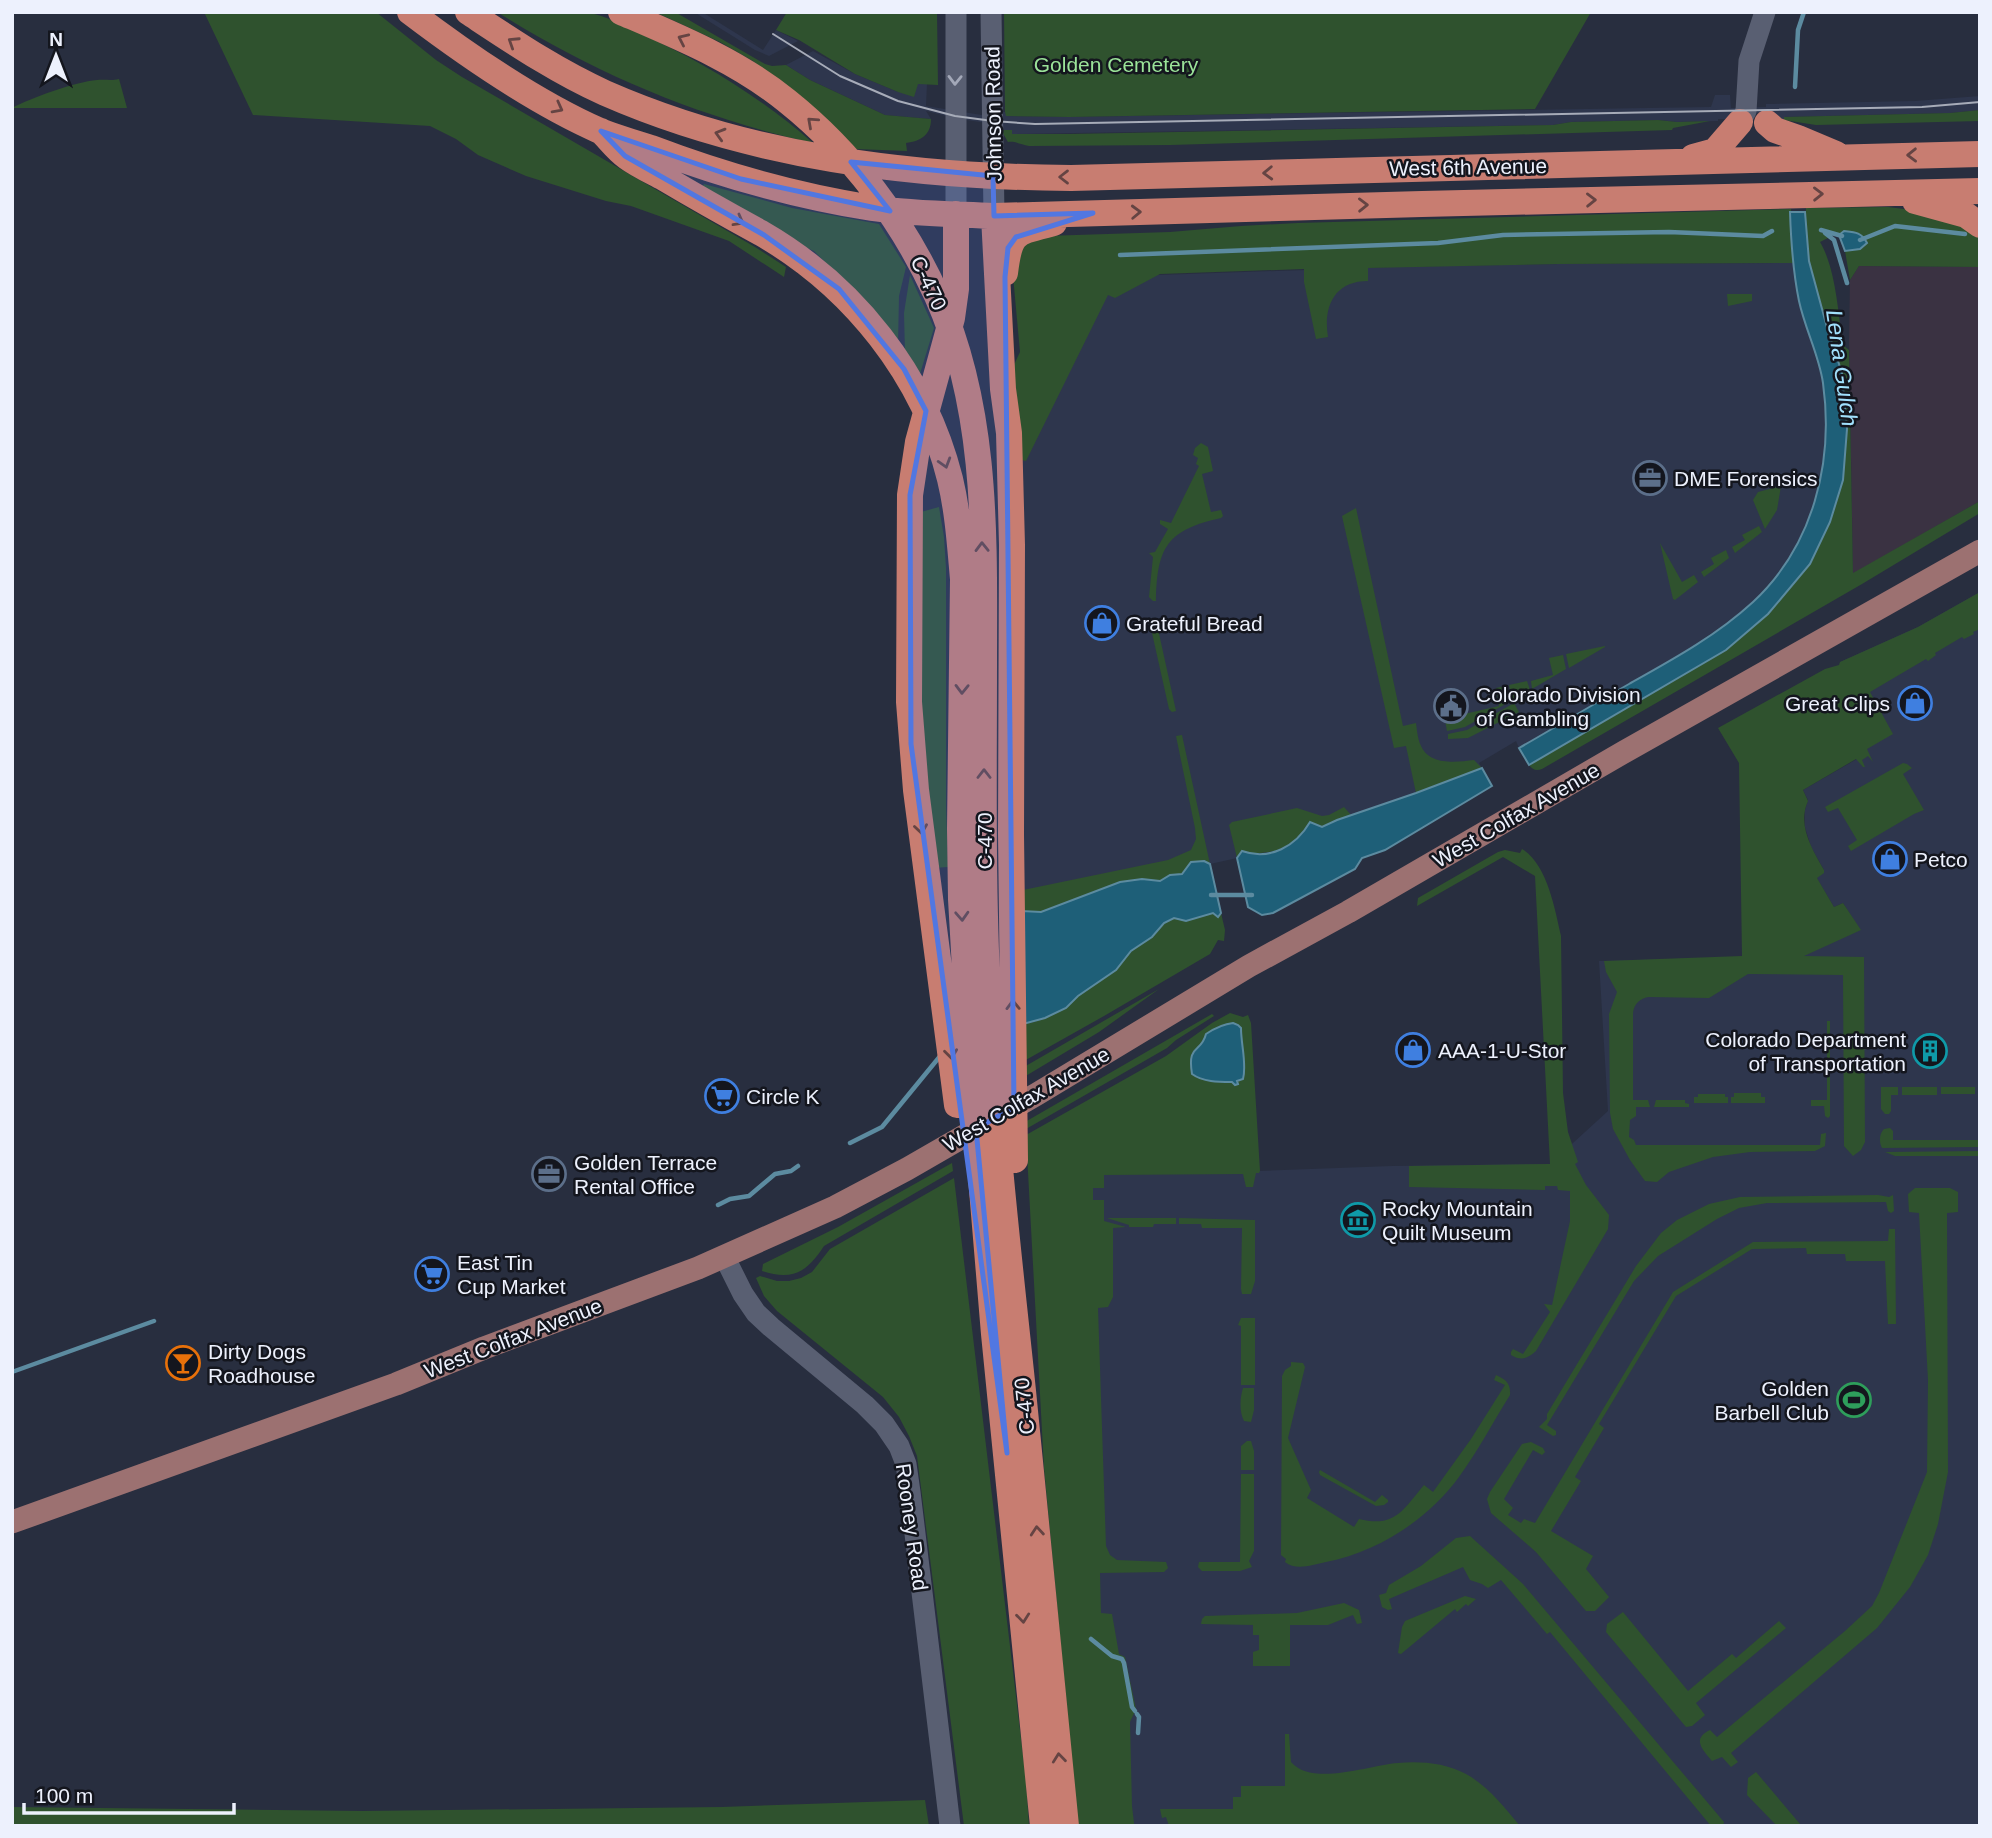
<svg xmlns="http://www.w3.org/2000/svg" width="1992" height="1838" font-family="Helvetica,sans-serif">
  <rect width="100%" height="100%" fill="#282e3f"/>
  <!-- built -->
  <path fill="#2e364d" d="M694,12h8l61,38 13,-20 22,11 -29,15 -14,-6z
    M813,51l42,23 43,18 19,-8h10l-1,22 74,12 1,-6h4l2,4 62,1 642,-10 4,-12h15l1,13 35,-1v-3h6l143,-3 65,-5v14l-30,3 -165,4 -1,3 -15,-7 -38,1v5h-13v2l-41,1 -19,-2 -87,2 -18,3 -541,9 -1,-4h-10v-5l-42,-6 -33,-8 5,8 -46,-4 -75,-35 -24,-15z
    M1793,263l6,39 24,80 3,61 -4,32 -5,23 -23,53 -17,23 -22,26 -19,16 -57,40 -160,92 -3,-7 -37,22 3,5 -66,25 -174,58 -5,7 -27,6 -6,-3 -182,50 -1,-451 52,-182 317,-11 169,-3z
    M1980,592v1234h-867l-14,-208 -12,-448 173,1 132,-5 158,-2 58,-53 -9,-150 143,-4 118,-27 -17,-27 -9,4 -18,-30 8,-7 -13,-23 -6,-20v-17l3,-10 -5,-10 54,-31 -17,-97 78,-35z"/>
  <!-- industrial -->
  <path fill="#3a3242" d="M1859,266l121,1v234l-127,73 -4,-235 1,-59z"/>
  <!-- green -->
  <path fill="#2f522e" d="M204,12h172l60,48 26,17 293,170 31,20 -2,10 -55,-36 -98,-35 -25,-5 -80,-25 -48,-21 -22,-16 -26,-13 -177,-11z
    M497,12c27,0 65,-3 91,1 17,2 33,12 49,19 65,29 123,65 176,111 -115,-26 -218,-69 -316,-131z
    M655,12h20l90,52 7,2 14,-1 24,15 75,35 46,4c0,16 -10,22 -25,24l1,8 -52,-2 -102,-88 -33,-19z
    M787,12h150l1,73 -20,-1 -4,13 -16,-5 -43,-18 -56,-34 -23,-10z
    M1004,12h587l-56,97 -466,8 -63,-1 -1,-4z
    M119,79l8,29h-115c19,-10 63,-26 85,-28 8,-1 14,1 22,-1z
    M1980,110v11l-164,4 -32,-5v-3l166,-4z
    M1658,120l19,2 33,-1 -37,7 -1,2 -502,15 -141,1c-8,-1 -13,-5 -21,-4l-7,-12h11v4h57l484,-9 18,-3z
    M704,184l88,24 87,16 27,43 -7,29 -1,48 -57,-66 -27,-27 -16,-7 -96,-57z
    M1888,207l40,5 52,22v33l-121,-1 -9,14 -5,-29 15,-2 -16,-18 -4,3 -18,-5 -2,3 12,4 -12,6c16,27 18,72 23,103l6,5 4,223 127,-72v12l-118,71 -320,185c-6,2 -9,1 -13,-4l197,-115 42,-36 42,-50 20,-42 5,-172c-16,-42 -32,-97 -29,-142z
    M1791,209l2,54 -234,1 -191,4v13c-34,0 -45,26 -40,56l-12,2 -12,-57v-13l-144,5 -45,24 -7,-3 -82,166 -5,-1 -8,-93 7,-15 -8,-87 13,-22 20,-7 125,-4 71,-6 57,-3z
    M910,275l24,53 -15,49 -14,-24 -1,-40z
    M1727,294h25v7l-24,5z
    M1201,443l7,4 5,24 -11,3 9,38 10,-2 2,6 -2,2c-54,12 -64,29 -65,83h-3l-4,-4 4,-40 -4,-4 6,-1 13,-23 -8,-5v-4l11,3 28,-57 -3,-2 2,-6 -5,-3 2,-7z
    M1781,486l-4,24 -12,19 -12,-29 5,-8z
    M939,507l5,30 2,31v237l2,62 -15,1 -11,-97 -1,-259z
    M1356,508l47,218 13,-3c1,8 2,17 5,23 9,20 36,16 53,14l8,8 -66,25 -10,-47 -12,2 -52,-232z
    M1759,526l3,6 -27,21 -3,-6 13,-7 -3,-5z
    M1660,543l22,39 12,-7 4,7 -23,18 -2,-1z
    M1726,550l3,8 -25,19 -3,-5 13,-8 -3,-6z
    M1980,592v37l-7,3 1,2 -10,5 -2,-2 -27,16 1,2 -8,6 -2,-2 -56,33 23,42 -26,15 6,13 -5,-6 -6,4 3,7h-2l-7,-8 -53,31 5,11c-11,24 4,48 16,69v3l-7,5 17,29 9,-4 18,27 -57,26 60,1 1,185 -4,8 -8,6 -9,-10 -1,-171 -95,-1 -39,24 -60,-1c-9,1 -15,7 -16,16v87h15l2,7h-14v9l-6,4 -1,17 5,3 2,5h184l1,-11 5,-1 -1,13 -10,5 -65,1 -37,5 -44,15 -12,10 -12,-1 -15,-21 -17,-31 -3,-16 -1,-99 8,-22 -11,-20 -2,-11 138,-5 -3,-193 -21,-35 107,-59 14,-4 1,-3 78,-35z
    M1155,629h3l18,82 -4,1 -3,-3 -17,-76z
    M1605,646v1l-36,21 -3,-14z
    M1563,655l3,14 -34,20 -1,-8 22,-6 -4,-17z
    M1527,681l3,9 -18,11 -3,-16z
    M1505,686l4,16 -44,25 -18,4 -4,-21 6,-1 2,8 48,-11 -3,-18z
    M1514,703l5,9 -51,26 -20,1v-5l19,-4z
    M1182,735l28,129 -6,-3 -22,13 -12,1 -10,6 -18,-2 -22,3 -79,30 -19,-1 1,-21 145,-30 23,-10 5,-11 -1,-11 -19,-92z
    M1903,763l4,1 5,4 -9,6 21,36 -10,4 -63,37 -3,-5 9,-6 -19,-32 -10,4 -3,-5z
    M1344,807l7,8 -49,21 -16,11 -11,4 -22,3 -11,-3 -5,7 -8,-33 3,-3 65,-14 25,8 7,-1z
    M1522,849c25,15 33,60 39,87l2,157 5,39 10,30 -3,2 11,21 23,30 -1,14 -72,122c-9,8 -15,10 -25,4v-3l2,-3 10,5 27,-42 -6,-8 8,1 18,-84v-30l-12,-1 -1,-4h-12v4l-136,-3v-21l141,-2 -15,-288 -32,-19 -86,49 1,-8 80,-46 7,-2 15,3z
    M1213,913l5,4 3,-4 4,17 -1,11 -6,-1 -8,14 -106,62 -80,45 -1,-37 11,-2 32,-14 12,-12 38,-26 15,-19 21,-14 12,-14 10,-5 12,3z
    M1159,989l-60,43 -75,45v-10z
    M1230,1013l13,4 5,-2 3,8 9,148 -1,2h-3l-3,14h-7l-3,-13 -139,1v13h-11v12h11v21l22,6 -13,1v69l-5,10 -10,1 8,238 4,9 7,5 49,2 2,6 -4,4 -64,1 1,40 11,1 7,40 6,3 11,52 -6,13 2,84 2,17v3h-56l-34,-358 -18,-333 140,-79 46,-33z
    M1212,1014l2,2 -38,24 -9,8 -141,81 -1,-7z
    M1827,1021h3v95l-2,2 -3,-2 -1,-10h-13v-6h16z
    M1881,1087h17v8h-7v16l-2,3h-4l-4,-5z
    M1902,1087h35v8h-35z
    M1941,1087h34v7h-34z
    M1734,1093h27v4h4v6h-34v-6h3z
    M1698,1094h27v3h3v6h-34v-6h4z
    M1656,1100h29v3l4,1v3h-35z
    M1890,1128l3,3v9h87v7l-98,1c-3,-6 -3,-14 2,-19z
    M1980,1151v5h-85l-10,-4z
    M952,1163l1,8 -129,75c-17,26 -31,35 -62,25l1,-7 75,-37z
    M954,1178l72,602 3,46h-65l-47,-370 -8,-20 -10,-19 -16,-20 -106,-86 -13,-15 -8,-18 4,-2 17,5h12l12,-3 11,-6 18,-23z
    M1915,1188h35l8,4v20l-11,1 1,259 -10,52 -10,31 -18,32 -33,41 -146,125 7,9 -7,5 -9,-10 -10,4c-9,-11 -21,-22 -2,-31l7,7 128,-106 27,-25 7,-13 48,-121 1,-92 -9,-167 -10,-1 -1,-18z
    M1893,1195l1,16 -3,2 -3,-2 -2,-9 -119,1 -28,5 -22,11 -59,37 -24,25 -87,144 9,6v4l-3,1 -14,-9 8,-8v-5l89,-148 25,-33 16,-13 32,-16 31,-7 138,-2 11,2z
    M1107,1218h69v6h-22l-1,3h-24v-2z
    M1179,1218l76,2v61l-4,13h-9l-1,-5 1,-61h-40l-1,-4h-22z
    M1889,1229h6l1,95h-8l-3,-63h-39l-1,-7h-38l-1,-6 -54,1 -76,47 -77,128 5,4 -29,49 6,4 -30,50 42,25 -7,13 23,28 -14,14h-9l-50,-59 -45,-39 -4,-14 3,-7 32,-48 9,-2 12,6 2,4 -3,3 -9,-5 -29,49 9,9 -5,7 13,8 3,-4 11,4 138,-231 80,-50 135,-1z
    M1241,1318h14v67h-14v-59l-3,-1z
    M1291,1362l12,1 2,4 -17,71 23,52 -4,8 47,29 5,-8c36,9 44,-9 65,-34l9,7 38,-53 34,-54 -11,-5 2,-5c9,4 15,8 14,20 -17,27 -32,56 -51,82 -32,43 -81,75 -133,85 -14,3 -30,9 -41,0l1,-3 -5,-4 1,-179 3,-6 6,-4z
    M1243,1388h11v22l-3,12 -7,-1c-5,-9 -4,-24 -1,-33z
    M1247,1441h4l3,10v19h-13v-24z
    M1320,1470l55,32 7,-7 6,5v2l-4,3 -8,1 -56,-31 -1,-3z
    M1241,1474h13v77l-5,10 3,6 -12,4h-38l-4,-4 1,-5h41z
    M1470,1536l53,48 201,238 -1,4h-12l-161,-194 -3,2 -46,-54 -13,8 -6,-4 -12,-4 -7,-13 -74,32 3,10 -4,1 -6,-3 -3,-12 7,-2 3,-8 32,-19 35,-28z
    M1465,1596l11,3 -8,7 -2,-2 -9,8 -2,-3 -54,45 -3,-1 4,-26 3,-6z
    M1344,1603l15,7 3,13 -5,1 -4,-9 -25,10h-38v41h-37v-14l6,-2v-15h-6v-10l-52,-1 1,-5 3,-3 92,-3z
    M1623,1612l65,79 44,-37 4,4 43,-37 7,7 -90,75 9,12 -13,11 -6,1 -80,-95 1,-8z
    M1285,1734h4l2,28c21,25 79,3 107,1 23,-2 47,0 68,11 22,12 38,33 54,52h-351l-3,-9 -4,1 -2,-9h73v-12h8v-11h44z
    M1756,1772l44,52 3,2h-26l-30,-31 1,-17z
    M925,1800l4,26h-917v-19l350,4 360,-4z"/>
  <!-- water -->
  <path fill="#1e5f78" stroke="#5c8ba0" stroke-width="2" d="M1790,212h15l4,49 19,70 14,42 5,56 -4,51 -13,42 -20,42 -42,50 -42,36 -197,115 -10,-17c37,-21 73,-43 110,-64 43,-24 87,-48 124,-82 60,-56 81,-139 70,-219 -4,-28 -18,-54 -24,-82 -6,-29 -8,-59 -9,-89z
    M1844,231c10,1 18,1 23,12l-7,6 -15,2 -6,-16z
    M1482,768l10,18 -107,64 -23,8 -7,11 -82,44 -11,2 -14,-8 -11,-49 5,-7c28,10 54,-5 68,-29l12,5 15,-7 79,-27z
    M1204,861l6,3 11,49 -3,4 -5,-4 -27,8 -12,-3 -10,5 -12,14 -21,14 -15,19 -38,26 -12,12 -21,10 -22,6 -1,-113 19,1 79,-30 22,-3 18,2 10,-6 12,-1 9,-12z
    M1233,1023l5,2 3,3c0,17 6,36 2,51l-6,2 1,3 -3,1 -3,-3c-14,0 -29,0 -40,-8 -5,-31 9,-20 14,-40 9,-6 17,-10 27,-11z"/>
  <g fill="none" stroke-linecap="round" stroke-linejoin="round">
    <!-- stream -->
    <path stroke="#5c8ba0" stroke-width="4.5" d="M1795,87l3,-57 6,-18
      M1821,230l21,6
      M1825,233l9,7 13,43
      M1860,240l35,-14 70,8
      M1120,255l318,-12 65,-8 166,-3 94,4 9,-5
      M1211,895h41
      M850,1143l32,-16 59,-72
      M718,1205l12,-6 19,-3 26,-22 16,-3 7,-5
      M12,1372l142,-51
      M1091,1639l21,17 10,3 2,4 8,44 3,4
      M1137,1714l2,3 -1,16"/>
    <!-- secondary -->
    <path stroke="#595f72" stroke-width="21" d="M956,12v202
      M991,12l3,204
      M1740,122l6,-11 3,-50 16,-49
      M724,1256l19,38 13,19 15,14 94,78 19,19 15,22 7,18 4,28 40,334"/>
    <!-- primary -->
    <path stroke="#9c7171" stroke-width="23" d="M12,1522l384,-138 88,-36 214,-80 137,-61 72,-38 130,-75 212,-128 99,-54 276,-160 356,-201"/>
    <!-- highway -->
    <path stroke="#c87d71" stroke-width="26" d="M410,12c58,44 124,90 190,119 16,7 34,11 51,17 71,27 145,48 221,60 40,6 81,6 122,8l428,-12 558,-13
      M468,12c44,29 88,59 137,81 146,64 307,84 466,85l909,-24
      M621,12c58,25 117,49 166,89 65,52 116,120 150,195 52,116 47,247 47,371 0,116 -2,232 5,348 6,126 21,251 34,376 15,145 29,290 43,435
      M1767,123l8,7 23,8 38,16
      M601,131c8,8 16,19 26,26 11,8 24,14 37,21 32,19 64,37 97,55 92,53 163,142 189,246 8,33 10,67 13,100l-3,250 1,70 7,122 26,313 49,492
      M1693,157l22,-6 25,-29
      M1915,201l51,14 14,10
      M956,214v75l-4,29 -34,124 -8,53 -1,207 7,88 41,315
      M994,216l9,173 6,44 3,112 -1,289 4,326
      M1005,273c5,-42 10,-40 49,-50"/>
    <!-- tram -->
    <path stroke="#a7acb9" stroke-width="2" d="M773,34l67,42 58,25 57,15 38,5 42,3 887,-17 58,-5"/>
  </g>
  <!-- one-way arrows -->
  <defs><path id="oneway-chevron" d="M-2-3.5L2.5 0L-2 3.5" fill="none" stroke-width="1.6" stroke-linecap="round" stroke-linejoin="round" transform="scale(1.75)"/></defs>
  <g stroke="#654443">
    <use href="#oneway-chevron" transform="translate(683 39) rotate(-155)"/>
    <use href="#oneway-chevron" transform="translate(513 42) rotate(-147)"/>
    <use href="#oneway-chevron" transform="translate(558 108) rotate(28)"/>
    <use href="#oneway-chevron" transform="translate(812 122) rotate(-138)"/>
    <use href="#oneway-chevron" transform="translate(720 134) rotate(-164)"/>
    <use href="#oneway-chevron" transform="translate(1912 155) rotate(179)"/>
    <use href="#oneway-chevron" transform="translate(1268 173) rotate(178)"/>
    <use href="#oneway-chevron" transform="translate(1064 177) rotate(180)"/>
    <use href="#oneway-chevron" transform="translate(1818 194) rotate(-1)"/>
    <use href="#oneway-chevron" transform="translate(1591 200) rotate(-1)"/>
    <use href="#oneway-chevron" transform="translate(1363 205) rotate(-1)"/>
    <use href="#oneway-chevron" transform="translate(1136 212) rotate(-2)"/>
    <use href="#oneway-chevron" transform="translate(739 221) rotate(29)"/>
    <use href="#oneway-chevron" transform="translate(945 463) rotate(73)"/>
    <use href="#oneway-chevron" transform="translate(982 547) rotate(-91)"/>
    <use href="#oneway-chevron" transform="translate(962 689) rotate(91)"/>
    <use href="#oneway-chevron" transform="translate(984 774) rotate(-90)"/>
    <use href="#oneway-chevron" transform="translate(921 829) rotate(82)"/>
    <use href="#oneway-chevron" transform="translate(962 916) rotate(87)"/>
    <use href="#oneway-chevron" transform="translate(1013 1005) rotate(-91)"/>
    <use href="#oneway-chevron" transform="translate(951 1054) rotate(83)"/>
    <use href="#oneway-chevron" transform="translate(1037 1531) rotate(-95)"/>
    <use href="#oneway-chevron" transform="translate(1023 1618) rotate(84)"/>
    <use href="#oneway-chevron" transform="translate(1059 1758) rotate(-96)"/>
  </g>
  <use stroke="#a3a8b8" href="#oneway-chevron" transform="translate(955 80) rotate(91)"/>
  <!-- marked area -->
  <path fill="#5177e1" fill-opacity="0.2" stroke="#5177e1" stroke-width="5" stroke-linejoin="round" d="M601,131l140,48 149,32 -39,-49 142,14 1,40 99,-3 -77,24 -8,11 -3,29 9,830 -38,22 31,324 -96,-709 -1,-249 16,-84 -22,-42 -65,-80 -75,-54 -139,-79z"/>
  <!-- icons -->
  <defs>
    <g id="office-ring" transform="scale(1.75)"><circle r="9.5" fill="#14161e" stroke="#5c6f8a" stroke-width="1.5"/><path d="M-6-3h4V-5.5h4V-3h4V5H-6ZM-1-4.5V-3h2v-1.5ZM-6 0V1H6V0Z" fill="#5c6f8a"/></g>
    <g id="shop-ring" transform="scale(1.75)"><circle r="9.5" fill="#14161e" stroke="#3f7fe0" stroke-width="1.5"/><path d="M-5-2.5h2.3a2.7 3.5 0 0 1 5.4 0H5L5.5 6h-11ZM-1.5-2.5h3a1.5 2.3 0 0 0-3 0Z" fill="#3f7fe0"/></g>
    <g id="civic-ring" transform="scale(1.75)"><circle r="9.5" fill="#14161e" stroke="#5c6f8a" stroke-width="1.5"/><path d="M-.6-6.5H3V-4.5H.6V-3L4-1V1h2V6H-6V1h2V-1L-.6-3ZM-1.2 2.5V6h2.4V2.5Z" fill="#5c6f8a"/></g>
    <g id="building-ring" transform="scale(1.75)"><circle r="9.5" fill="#14161e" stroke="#0f9aa8" stroke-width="1.5"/><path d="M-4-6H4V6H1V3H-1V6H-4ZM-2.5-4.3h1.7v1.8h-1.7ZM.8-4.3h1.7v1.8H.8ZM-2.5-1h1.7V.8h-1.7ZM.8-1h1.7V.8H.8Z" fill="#0f9aa8"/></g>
    <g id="supermarket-ring" transform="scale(1.75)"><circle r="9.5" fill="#14161e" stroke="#3f7fe0" stroke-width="1.5"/><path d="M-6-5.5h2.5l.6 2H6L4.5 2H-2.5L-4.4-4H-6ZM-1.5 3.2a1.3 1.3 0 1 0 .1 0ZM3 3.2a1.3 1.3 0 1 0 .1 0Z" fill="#3f7fe0"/></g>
    <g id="museum-ring" transform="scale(1.75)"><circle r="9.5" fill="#14161e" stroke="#0f9aa8" stroke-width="1.5"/><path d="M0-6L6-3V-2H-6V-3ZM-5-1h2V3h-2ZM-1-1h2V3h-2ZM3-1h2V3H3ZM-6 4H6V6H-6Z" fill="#0f9aa8"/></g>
    <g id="bar-ring" transform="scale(1.75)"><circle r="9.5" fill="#14161e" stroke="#e8710a" stroke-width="1.5"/><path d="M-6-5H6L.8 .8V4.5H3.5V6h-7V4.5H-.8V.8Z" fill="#e8710a"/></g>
    <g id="stadium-ring" transform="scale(1.75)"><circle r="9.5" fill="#14161e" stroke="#2e9e5b" stroke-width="1.5"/><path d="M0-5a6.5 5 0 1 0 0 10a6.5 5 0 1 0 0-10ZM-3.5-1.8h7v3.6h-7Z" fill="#2e9e5b"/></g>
  </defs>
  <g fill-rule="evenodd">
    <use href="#office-ring" x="1650" y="478"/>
    <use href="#shop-ring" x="1102" y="623"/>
    <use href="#shop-ring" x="1915" y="703"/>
    <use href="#civic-ring" x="1451" y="706"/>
    <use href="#shop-ring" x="1890" y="859"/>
    <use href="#shop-ring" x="1413" y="1050"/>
    <use href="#building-ring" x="1930" y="1051"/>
    <use href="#supermarket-ring" x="722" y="1096"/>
    <use href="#office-ring" x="549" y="1174"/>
    <use href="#museum-ring" x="1358" y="1220"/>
    <use href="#supermarket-ring" x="432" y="1274"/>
    <use href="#bar-ring" x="183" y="1363"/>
    <use href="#stadium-ring" x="1854" y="1400"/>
  </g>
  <g text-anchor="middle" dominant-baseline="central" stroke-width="5" stroke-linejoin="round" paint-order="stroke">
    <!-- park labels -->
    <g font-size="21" fill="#9be399" stroke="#14161e">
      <text x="1116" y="64">Golden Cemetery</text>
    </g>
    <!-- street labels -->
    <g font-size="21" fill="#edf1fd" stroke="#14161e">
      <text transform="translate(993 114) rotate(-91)">Johnson Road</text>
      <text transform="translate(1468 167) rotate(-1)">West 6th Avenue</text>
      <text transform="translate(929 283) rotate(65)">C-470</text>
      <text transform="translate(1516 815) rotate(-30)">West Colfax Avenue</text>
      <text transform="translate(984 841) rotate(-90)">C-470</text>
      <text transform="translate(1026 1099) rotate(-30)">West Colfax Avenue</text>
      <text transform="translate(513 1338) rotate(-21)">West Colfax Avenue</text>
      <text transform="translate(1024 1406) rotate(-96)">C-470</text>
      <text transform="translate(912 1527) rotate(82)">Rooney Road</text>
    </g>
    <!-- poi labels -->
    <g font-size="21" fill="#edf1fd" stroke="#14161e" text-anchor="start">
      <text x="1674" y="478">DME Forensics</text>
      <text x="1126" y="623">Grateful Bread</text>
      <text x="1476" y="694">Colorado Division<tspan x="1476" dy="24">of Gambling</tspan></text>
      <text x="1890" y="703" text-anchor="end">Great Clips</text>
      <text x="1914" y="859">Petco</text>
      <text x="1906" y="1039" text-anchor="end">Colorado Department<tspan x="1906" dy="24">of Transportation</tspan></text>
      <text x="1438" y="1050">AAA-1-U-Stor</text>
      <text x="746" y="1096">Circle K</text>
      <text x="574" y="1162">Golden Terrace<tspan x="574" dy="24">Rental Office</tspan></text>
      <text x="1382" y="1208">Rocky Mountain<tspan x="1382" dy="24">Quilt Museum</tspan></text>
      <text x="457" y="1262">East Tin<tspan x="457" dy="24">Cup Market</tspan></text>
      <text x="208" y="1351">Dirty Dogs<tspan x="208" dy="24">Roadhouse</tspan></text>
      <text x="1829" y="1388" text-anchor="end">Golden<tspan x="1829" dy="24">Barbell Club</tspan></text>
    </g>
    <!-- water labels -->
    <g font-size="23" font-style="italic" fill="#a1e0fc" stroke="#14161e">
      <text transform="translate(1842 368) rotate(82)">Lena Gulch</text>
    </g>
  </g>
  <!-- border -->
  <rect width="1992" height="1838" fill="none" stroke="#edf1fd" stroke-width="28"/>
  <!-- north arrow -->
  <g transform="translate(56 56)" stroke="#14161e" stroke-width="5" paint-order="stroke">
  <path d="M0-5L12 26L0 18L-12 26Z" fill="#edf1fd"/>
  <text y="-10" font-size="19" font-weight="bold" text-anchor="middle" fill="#edf1fd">N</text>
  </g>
  <!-- scale -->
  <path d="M24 1803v10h210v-10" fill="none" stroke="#edf1fd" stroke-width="3.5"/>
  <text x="35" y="1803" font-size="21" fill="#edf1fd" stroke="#14161e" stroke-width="5" paint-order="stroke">100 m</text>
</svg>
